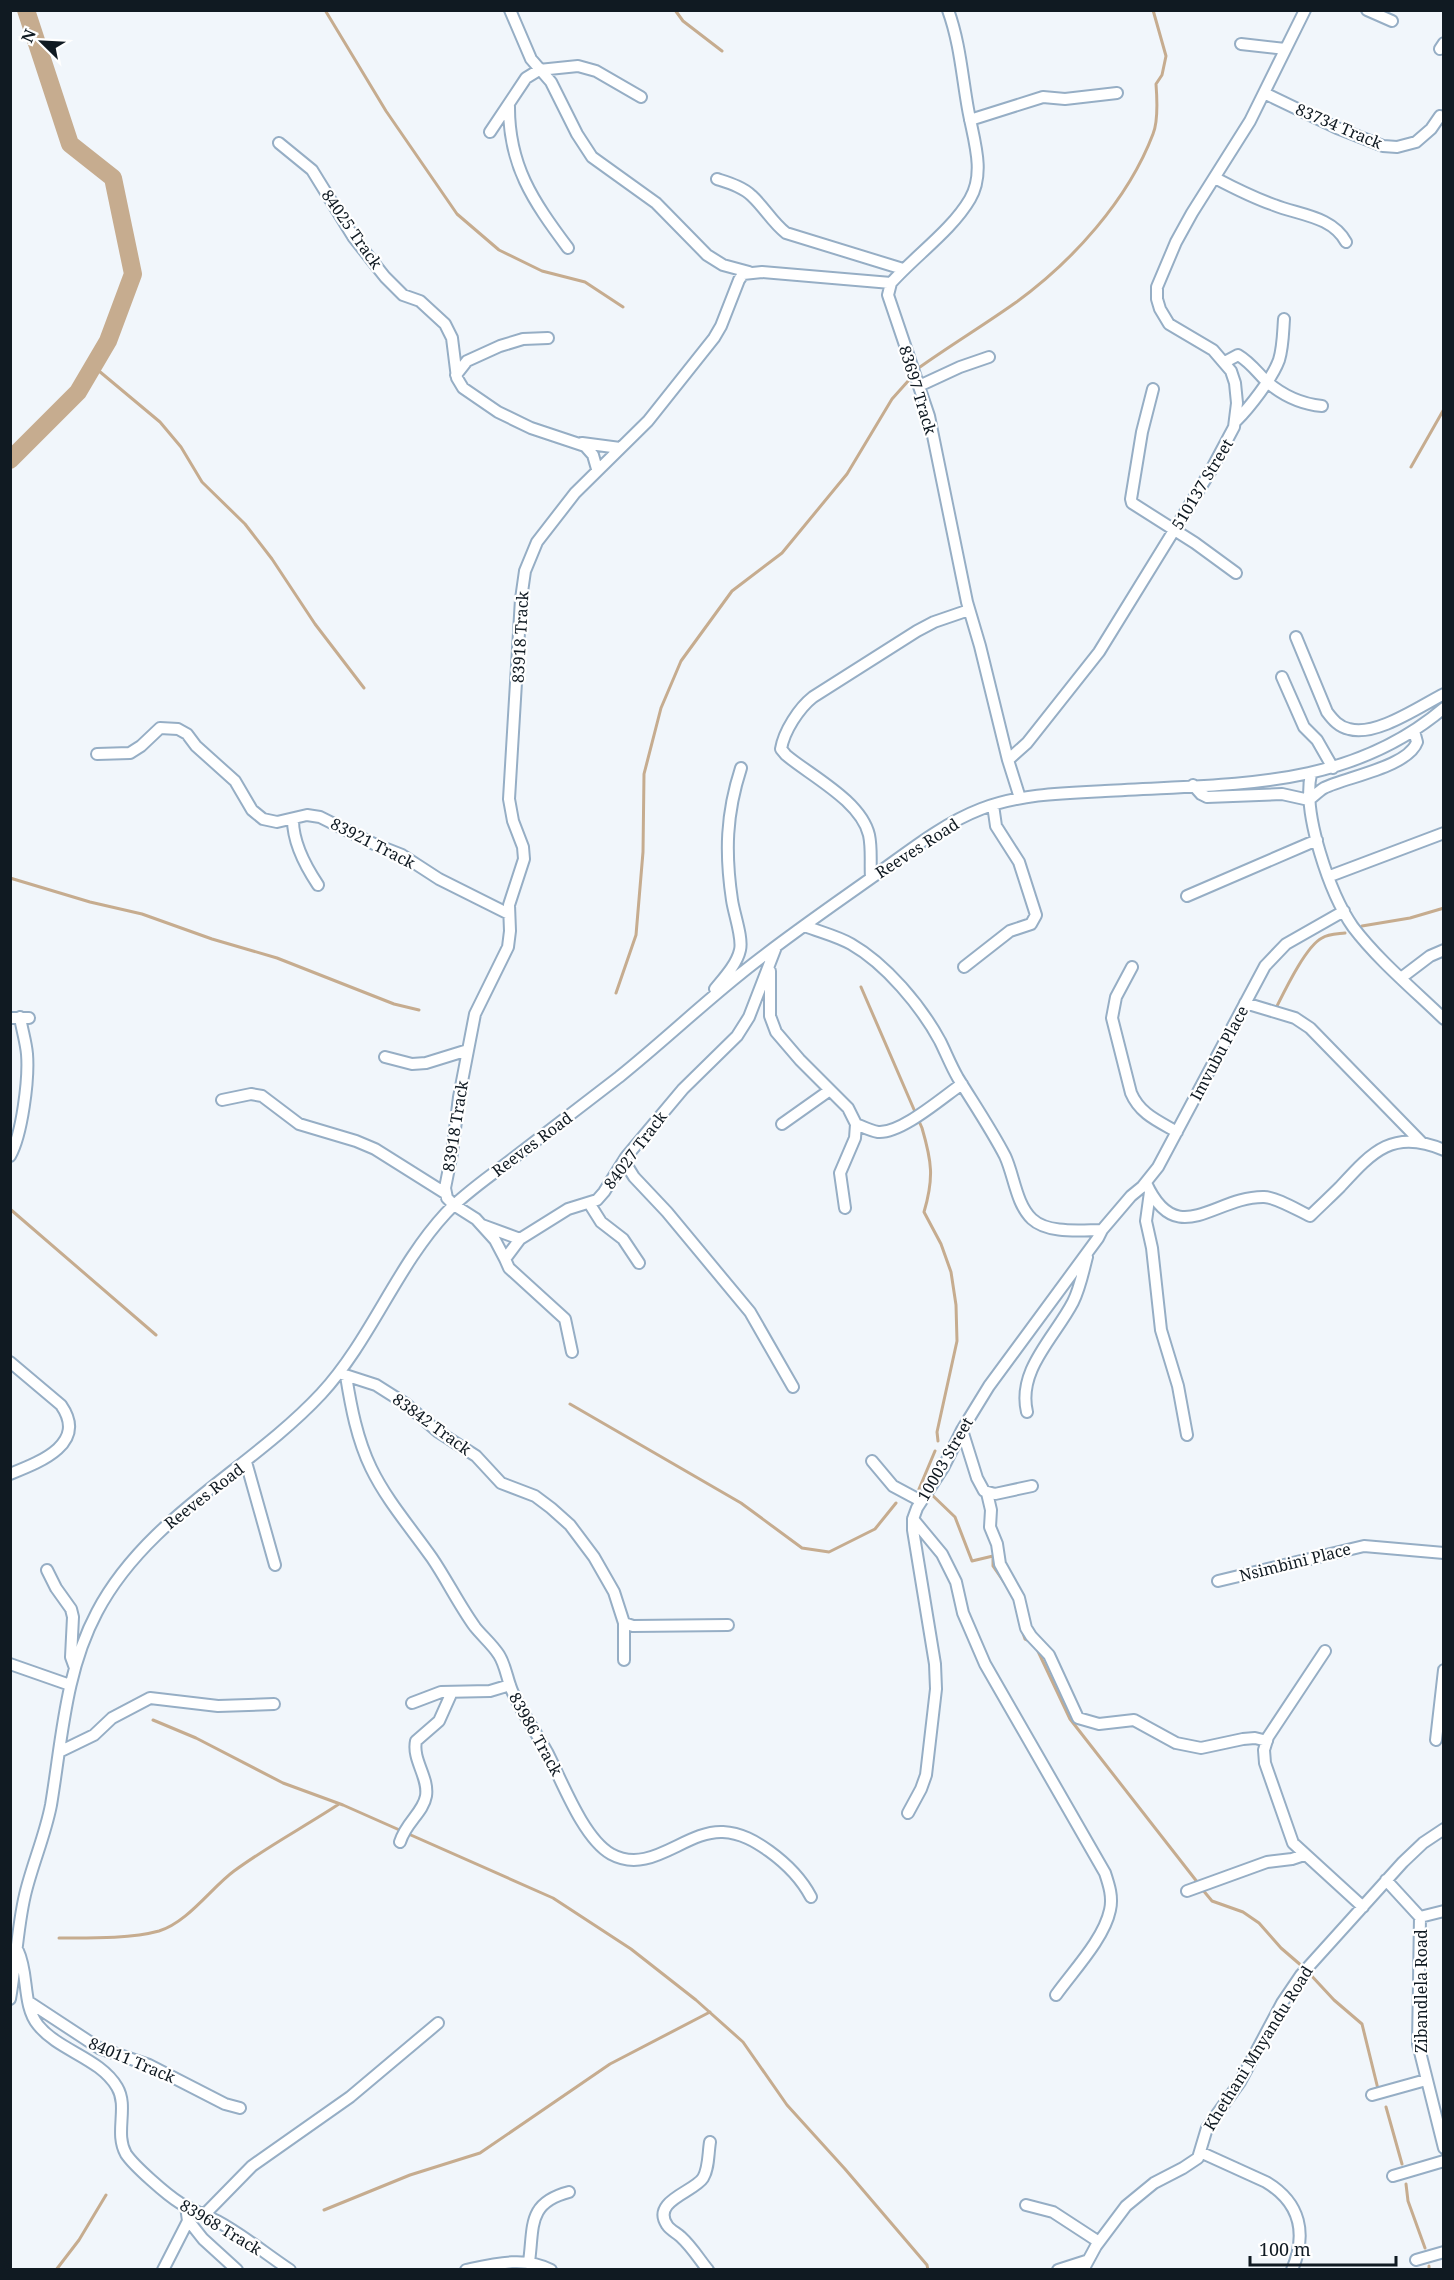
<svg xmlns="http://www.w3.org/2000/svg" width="1454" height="2280" font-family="'Noto Serif',serif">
  <rect width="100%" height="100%" fill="#f1f6fb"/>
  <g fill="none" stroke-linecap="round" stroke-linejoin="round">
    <!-- stream -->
    <path stroke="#c6ac8f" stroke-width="3" d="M325,10l61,101 71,103 42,36 43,21 43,11 38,25
      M675,10l8,11 39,30
      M93,366l67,56 21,25 21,35 43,42 27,35 43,65 49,64
      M920,367c31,-22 64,-42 95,-64 57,-41 113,-103 138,-169 5,-12 4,-37 3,-50l6,-9 4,-19 -13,-46
      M1411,467l33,-58
      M10,878l80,24 52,12 70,25 65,19 117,46 25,6
      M1362,926l48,-8 34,-10
      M861,987l61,141c10,34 12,50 2,84l17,32 10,28 5,33 1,36 -20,91 1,9
      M616,993l20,-58 7,-83 1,-78 17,-66 20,-47 51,-70 50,-38 65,-79 45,-75 17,-19
      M1276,1008c9,-18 30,-62 46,-70 6,-4 16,-4 23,-5
      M10,1209l146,126
      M570,1404l171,99 61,45 27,4 46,-23 21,-26
      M919,1489l16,-38
      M930,1493l25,24 17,44 21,-5v10l13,19
      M1015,1601l5,23
      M1022,1630l3,9 5,2
      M1036,1647l34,72 128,164
      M153,1720l43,18 87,45 60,22 210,93 78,51 65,51 47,42 44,63 58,64 82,96 1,5
      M1202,1889l10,12 31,11 16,11 22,25 22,19
      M59,1938c30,0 71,1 100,-7 29,-9 52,-43 75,-60 34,-25 70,-44 105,-67
      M1308,1972l26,28 28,24 16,65
      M1386,2107l16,57
      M1406,2184l2,17 17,47
      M324,2210l86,-35 70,-22 130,-89 100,-52
      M1429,2266v4
      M56,2270l23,-30 27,-45"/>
    <!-- river -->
    <path stroke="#c6ac8f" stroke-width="18" d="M10,460l68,-68 30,-51 25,-67 -20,-96 -43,-34 -44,-134"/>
    <!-- minor casing -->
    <g stroke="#96aec5" stroke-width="14">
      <path id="minor" d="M510,10l21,49 20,23 26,52 15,23 64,46 51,52 16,10 26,7
        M948,10c12,33 14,66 20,99 5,29 18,63 2,90 -18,31 -55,57 -79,84l-3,12 41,121 38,186 13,44 28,114 12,38
        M1367,10l25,11
        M1241,44l44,5
        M1440,49l4,-6
        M1264,93l73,35 46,18 14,1 19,-5 15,-13 9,-13
        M509,104c-1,61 24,97 59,144
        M970,120l73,-23 22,2 52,-6
        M490,132l36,-54 13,-8 39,-4 18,5 45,26
        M279,143l33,27 42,68 31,39 18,18 17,6 25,23 7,14 5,40 6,10 35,24 33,16 54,18 8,9 4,14
        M1215,178c19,10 39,20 59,27 25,10 58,11 72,37
        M717,179c12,4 26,8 35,17 13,12 20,26 34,37l117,36
        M1225,362l13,-7c12,7 19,17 28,26 16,14 35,23 56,25
        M456,375l11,-14 33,-15 23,-7 25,-1
        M919,386l41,-19 29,-10
        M1153,389l-11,43 -11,67 1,4 63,40 41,30
        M1236,421c13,-13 36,-42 43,-61 4,-13 4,-27 5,-41
        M582,443l38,5
        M1296,637l31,75c6,8 12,15 22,17 27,8 71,-23 95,-35
        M1282,677l22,50 13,13 16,28
        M97,754l33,-1 11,-7 19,-18 18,1 9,5 9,12 39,35 17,29 11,9 14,3 30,-7 13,2 54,27 28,11 37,24 70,35
        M1008,760l19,-17 72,-91 111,-180 24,-45 3,-24 -2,-20 -4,-12 -18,-21 -44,-26 -9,-15 -3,-10v-12l19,-45 16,-29 58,-92 55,-111
        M1311,774c-9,39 19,120 42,153 25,33 61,63 91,92
        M1193,785l8,9 6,3 75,-3 27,6
        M1309,800c5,-4 10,-9 15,-12 22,-11 84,-21 93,-46l-3,-11
        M293,820c0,22 13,47 25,65
        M1330,876l114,-43
        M871,878c-1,-14 1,-29 -2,-43 -8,-34 -58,-59 -83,-80l-5,-6c3,-18 18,-41 32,-52l104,-66 17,-9 35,-12
        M1187,896l130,-56
        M805,926c15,6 32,10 46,18 35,20 70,62 89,97 6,12 11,25 18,37 16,26 33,51 47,78 9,19 11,48 27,63 16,15 49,11 70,11
        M776,947l-27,70 -12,19 -54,53 -57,68 -22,35 -7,8 -29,9 -48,30 -15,20 -10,-19 -19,-21 -22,-14 -7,-7 -2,-10 7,-35 7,-56 16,-83 33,-67 2,-16 -1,-26 15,-46 -1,-12 -10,-26 -4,-22 12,-200 4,-28 12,-29 38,-49 73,-72 66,-83 7,-12 18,-46 4,-6 19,-2 129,11
        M964,967l46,-36 21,-7 5,-9 -17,-53 -23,-36 -3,-21
        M1132,967l-16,30 -4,21 19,75c9,21 27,28 46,39
        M770,971v45l6,16 24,28 48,48 8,16 -1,14 -15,35 5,35
        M1401,978l29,-22 14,-6
        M715,989c9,-11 22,-25 25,-39 3,-12 -6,-36 -8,-50 -7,-47 -6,-86 9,-132
        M1245,1003l50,15 15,10 112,115
        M10,1018h19
        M385,1057l27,7 14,-1 42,-13
        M222,1100l29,-6 11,2 37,28 57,17 19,8 70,44
        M782,1124l48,-34
        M856,1124c7,3 15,7 22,8 23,2 65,-35 84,-48
        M10,1156c12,-21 19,-77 17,-102 -1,-12 -5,-24 -7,-37
        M626,1157v7l8,13 33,35 83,100 43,75
        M1146,1183c31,68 69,13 118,14 12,0 35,14 46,19 10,-10 20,-19 30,-29 32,-35 53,-59 104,-37
        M1150,1192l-4,29 6,27 9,82 17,56 9,49
        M589,1203l12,19 22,17 16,24
        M482,1225l38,14
        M505,1259l4,9 56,51 7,33
        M10,1362l51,43c27,39 -21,57 -51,69
        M342,1374l34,11 30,19 31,27 39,25 25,27 34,13 16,12 19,17 24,32 20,35 10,31v37
        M346,1376c5,31 11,63 25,92 16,33 40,60 61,90 15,22 27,47 43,69 8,10 17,17 24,28 7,11 8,25 14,38 9,20 23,39 34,59 15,29 36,86 64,102 40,22 74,-24 112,-22 18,1 32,9 46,19 18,13 32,27 42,46
        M1027,1412c-10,-42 28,-75 46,-110 7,-14 10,-30 14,-45
        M962,1430l15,48 7,13 11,3 37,-8
        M872,1461l21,25 28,15
        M246,1462l29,103
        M987,1493l4,17 -1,17 7,17 3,20 19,34 7,30 5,8 18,19 29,63 21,6 35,-4 42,23 25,5 42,-9 12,-1 12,3
        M913,1519l29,35 14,28 7,31 22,51 120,209c4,12 8,24 5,37 -6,29 -37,61 -54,85
        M47,1570l9,18 15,21 2,8 -2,40 4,11
        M1218,1581l146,-35 80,7
        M624,1623l9,3 95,-1
        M1325,1651l-57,86 -4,13 1,13 28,80 70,64
        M10,1664l60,21
        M412,1703l29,-11 49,-1 20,-6
        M1436,1740l8,-70
        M59,1752l35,-17 18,-17 38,-20 68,8 56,-2
        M908,1813l13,-24 5,-14 10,-86 -1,-25 -22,-134v-11l4,-11 26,-40 19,-38 27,-44 109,-148 4,-8 29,-34 11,-9 16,-20 107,-201 21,-22 58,-33
        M400,1842c6,-20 23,-29 26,-46 3,-19 -14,-36 -10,-55l23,-20 13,-29
        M1386,1880l34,37 -2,127 26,104
        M1187,1891l80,-29 25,-3 12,-4
        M1420,1917l24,-6
        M18,1951c11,23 4,54 20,74 21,26 62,33 79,62 12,20 -3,46 9,67 8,12 41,41 54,49 12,7 25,12 37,18 26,14 49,33 73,49
        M10,1999c6,-34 7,-70 15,-104 7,-30 20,-59 26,-90 11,-66 14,-133 46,-193 50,-95 153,-142 224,-218 50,-54 75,-127 125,-181 19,-20 43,-36 65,-53 36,-28 72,-55 108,-83 41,-33 79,-69 120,-102 43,-35 90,-67 135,-99 34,-24 68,-52 107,-67 39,-15 82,-16 124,-18 121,-8 240,1 339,-83
        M29,2002l70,46 50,17 76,39 15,4
        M1372,2095l54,-15
        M1200,2152l66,30c35,21 41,52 26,88
        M1393,2176l51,-15
        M1026,2205l27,7 46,30
        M204,2215l48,-49 98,-69 88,-74
        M188,2220l15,19 34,31
        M1416,2260l28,-8
        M529,2262c5,-36 -2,-59 40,-70
        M163,2270l25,-49 -2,-15
        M466,2270c28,-6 59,-14 85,0
        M708,2270c-9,-11 -16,-23 -27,-33 -4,-4 -11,-7 -14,-12 -16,-24 27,-33 36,-47 6,-10 5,-24 7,-36
        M1058,2270l28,-9
        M1083,2270l13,-24 30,-40 28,-23 29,-15 15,-10 9,-30 33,-46 42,-79 19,-28 102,-113 20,-19 21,-14"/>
    </g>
    <!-- minor -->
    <use href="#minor" stroke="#fff" stroke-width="10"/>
  </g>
  <g text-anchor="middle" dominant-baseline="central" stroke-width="4.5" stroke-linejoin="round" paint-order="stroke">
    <!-- street labels -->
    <g font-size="16" fill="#101a22" stroke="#fff">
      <text transform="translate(1339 126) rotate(23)">83734 Track</text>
      <text transform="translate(352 229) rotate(55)">84025 Track</text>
      <text transform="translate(918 390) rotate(73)">83697 Track</text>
      <text transform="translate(1202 484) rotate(-59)">510137 Street</text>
      <text transform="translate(520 637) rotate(-87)">83918 Track</text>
      <text transform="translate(373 843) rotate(27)">83921 Track</text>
      <text transform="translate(917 848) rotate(-33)">Reeves Road</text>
      <text transform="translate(1219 1053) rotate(-62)">Imvubu Place</text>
      <text transform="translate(455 1126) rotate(-81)">83918 Track</text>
      <text transform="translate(532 1144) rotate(-37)">Reeves Road</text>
      <text transform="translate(635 1150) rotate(-53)">84027 Track</text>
      <text transform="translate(432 1424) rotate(36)">83842 Track</text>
      <text transform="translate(945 1459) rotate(-60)">10003 Street</text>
      <text transform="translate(204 1496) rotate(-38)">Reeves Road</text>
      <text transform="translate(1295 1562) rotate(-14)">Nsimbini Place</text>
      <text transform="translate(536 1734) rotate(61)">83986 Track</text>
      <text transform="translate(1421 1991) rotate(-90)">Zibandlela Road</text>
      <text transform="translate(1258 2048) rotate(-58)">Khethani Mnyandu Road</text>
      <text transform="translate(132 2060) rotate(23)">84011 Track</text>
      <text transform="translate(221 2227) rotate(31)">83968 Track</text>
    </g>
  </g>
  <!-- border -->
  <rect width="1454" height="2280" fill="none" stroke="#101a22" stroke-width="24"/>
  <!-- north arrow -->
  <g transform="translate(42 42) rotate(294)" stroke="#ffffff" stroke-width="4.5" paint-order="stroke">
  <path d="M0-4.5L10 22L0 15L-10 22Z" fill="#101a22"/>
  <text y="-9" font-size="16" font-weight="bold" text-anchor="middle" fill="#101a22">N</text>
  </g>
  <!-- scale -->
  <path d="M1250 2256v9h146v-9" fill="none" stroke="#101a22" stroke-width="3"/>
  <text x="1259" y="2256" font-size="18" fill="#101a22" stroke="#ffffff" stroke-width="4.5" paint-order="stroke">100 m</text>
</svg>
